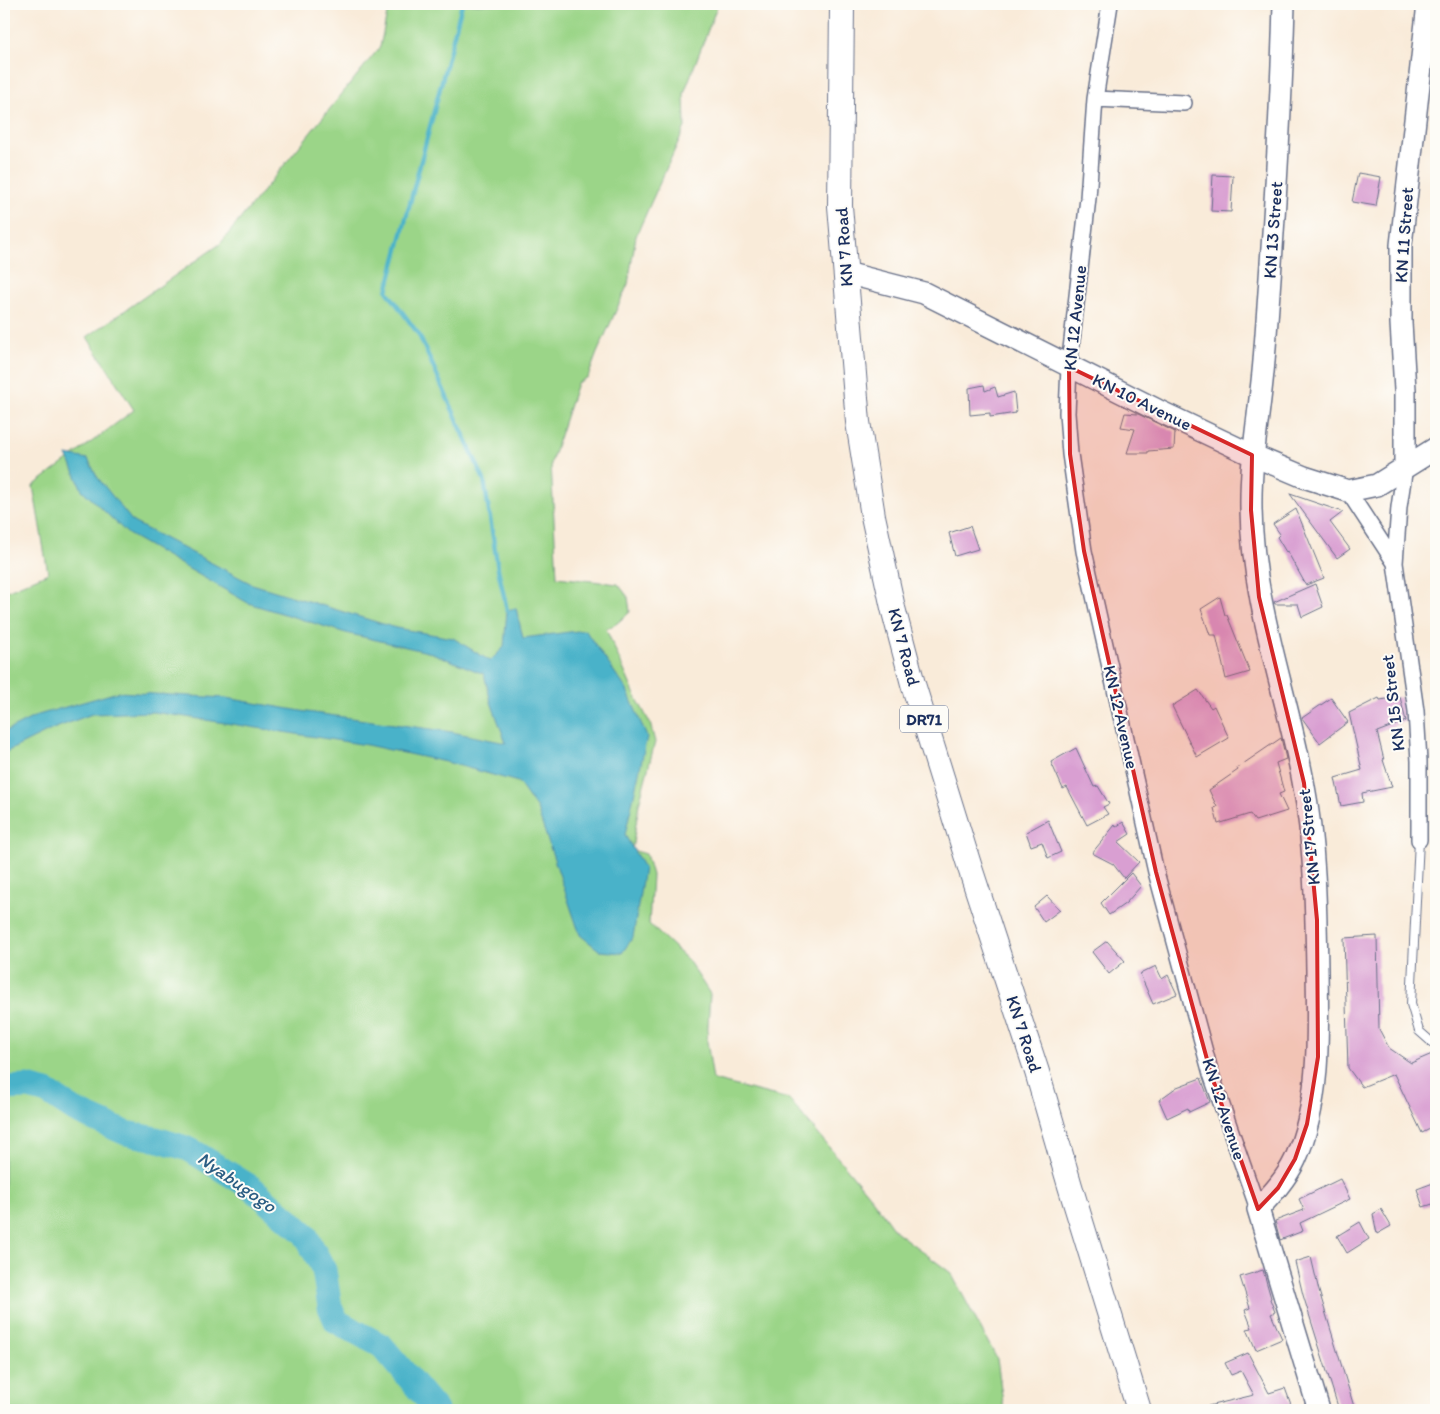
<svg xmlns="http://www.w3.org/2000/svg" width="1440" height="1414" font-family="Itim,sans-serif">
  <rect width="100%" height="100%" fill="#fdfcf7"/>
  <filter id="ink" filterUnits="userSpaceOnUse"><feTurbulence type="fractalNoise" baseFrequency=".02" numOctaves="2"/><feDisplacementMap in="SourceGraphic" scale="10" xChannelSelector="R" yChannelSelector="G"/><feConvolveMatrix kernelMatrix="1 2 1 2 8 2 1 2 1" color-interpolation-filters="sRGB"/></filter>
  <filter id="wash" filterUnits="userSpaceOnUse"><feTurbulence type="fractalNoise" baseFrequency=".0096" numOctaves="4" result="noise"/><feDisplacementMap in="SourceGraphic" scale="20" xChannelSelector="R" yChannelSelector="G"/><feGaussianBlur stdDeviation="1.12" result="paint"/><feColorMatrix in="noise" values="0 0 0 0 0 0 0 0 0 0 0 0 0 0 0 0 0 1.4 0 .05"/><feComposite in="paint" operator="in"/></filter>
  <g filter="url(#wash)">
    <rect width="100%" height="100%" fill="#f9ebd9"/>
    <!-- green -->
    <path fill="#9bd588" stroke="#5b8273" d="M389,4h329l-34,89 1,34 -49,109 -8,48 -31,69 -9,24 -11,6 -26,80 6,114 61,7 10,13 2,15 -14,12 -10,5 28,64 16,30 5,19 -16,62 -7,46 14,4 6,21 -3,49 39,36 22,34 -3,47 6,39 76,19 84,101 22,31 56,42 46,86 7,51h-1000v-818l44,-19 -15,-87 101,-76 -47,-73 133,-93 160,-197z"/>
    <!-- water -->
    <path fill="#4ab2c9" stroke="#327094" d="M67,455l21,4 10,19 35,44 119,62 144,44 57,10 37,23 14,-14 3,-37 9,-2 7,30 62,-8 42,60 20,47 -22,98 19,33 -11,69 -11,16 -22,-2 -20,-16 -43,-126 -19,-27 -68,-19 -83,-18 -213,-33 -62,2 -39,15 -49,24v-21l34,-17 80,-23 108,6 81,14 145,20 54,11 -15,-41 -7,-28 -52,-21 -86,-20 -98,-30 -120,-69 -46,-44z"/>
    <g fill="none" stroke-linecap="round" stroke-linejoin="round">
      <!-- stream -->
      <path stroke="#4ab2c9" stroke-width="4.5" d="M462,4l-75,287 32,44 65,145 14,89 9,41"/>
      <!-- river -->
      <path stroke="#4ab2c9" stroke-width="25" d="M4,1088l24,-1 19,5 29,19 50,22 30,6 33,10 63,39 53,46 19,36 6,37 6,14 46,25 54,64"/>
    </g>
    <g id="blocks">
      <!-- building -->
      <path fill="#d99fd2" d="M1358,173l23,4 -5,29 -24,-4z
        M1213,175l20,1 -2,36 -20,-1z
        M984,385l1,6 10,-4 3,10 16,-5 2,21 -26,4v-4l-20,2 -1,-27z
        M1125,413l13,1 37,18 -1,17 -26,2v2h-21l8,-24 -14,-2z
        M1290,494l53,18 -13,10 20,27 -13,9z
        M1296,509l28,69 -18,7 -19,-34 -1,1 -9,-15 3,-3 -7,-10z
        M970,526l8,23 -23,7 -6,-23z
        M1315,584l8,23 -21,10 -4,-13h-23l-1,-2z
        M1220,597l5,18h2l23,57 -24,7 -10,-44h-6l-9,-26z
        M1198,690l13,18 3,-2 15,32 -32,19 -25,-51z
        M1400,697l6,24 -29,11 7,28h-1l9,27 -30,6 1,9 -22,4 -6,-28 27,-8 -13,-57 30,-15 1,2z
        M1331,698l17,24 -28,21 -18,-25z
        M1281,738l5,21 -10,4 8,29 -5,2 8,17 -32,10 -5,-7 -32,10 -4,-16 3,-1 -8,-17 29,-20 -1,-2z
        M1076,748l18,39 4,-1 11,18 -6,3 5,7 -21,11 -20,-38 -4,2 -12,-27z
        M1048,820l13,32 -13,6 -6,-16 -11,4 -5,-14z
        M1123,822l7,12 -12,8 21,20 -15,16 -11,-14 -21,-11 23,-28 1,2z
        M1131,873l10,13 -15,17 -17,12 -8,-12z
        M1047,896l13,14 -16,12 -10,-15z
        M1377,936l2,93 10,19 22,15 21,-9 4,11v61l-14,7 -28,-59 -32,13 -14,-19 -4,-130z
        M1107,941l18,20 -16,13 -17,-22z
        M1156,966l6,13 6,-4 9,19 -24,10 -13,-30z
        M1201,1078l9,24 -21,10 -1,-4 -21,10 -8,-18 18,-13z
        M1340,1179l10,20 -50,24 3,8 -23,9 -5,-19 29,-11 -5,-11z
        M1436,1182v21l-13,4 -6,-18z
        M1381,1209l10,17 -14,8 -4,-20z
        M1360,1222l9,17 -22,14 -10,-17z
        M1311,1257l8,34 36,119h-16l-36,-115 -8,-33z
        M1263,1270l8,28 -1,1 5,13 -4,2 11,25 -26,11 -9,-21 5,-1 -7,-18 5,-2 -10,-31z
        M1248,1353l21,40 16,-5 8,22h-84l-1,-4 46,-11 -13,-24 -10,4 -6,-12z"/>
    </g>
  </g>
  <g filter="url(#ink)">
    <use href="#blocks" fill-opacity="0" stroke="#697189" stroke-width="1"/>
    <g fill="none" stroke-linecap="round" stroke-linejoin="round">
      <!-- lane casing -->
      <g stroke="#697189" stroke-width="10">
        <path id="lane" d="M1419,840l-8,164 8,27 17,15"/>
      </g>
      <!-- street casing -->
      <g stroke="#697189" stroke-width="18">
        <path id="street" d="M1110,4l-15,95 -7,99 -19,169 -2,46 3,41 14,97 72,321 55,202 47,135
          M1095,99l89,4
          M1405,467l-6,40 -4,56 21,148 3,50v79
          M1348,491l47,72"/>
      </g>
      <!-- secondary casing -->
      <g stroke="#697189" stroke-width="24">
        <path id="secondary" d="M1284,4c-3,119 -11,238 -20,357 -4,50 -14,98 -13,148 1,93 35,181 52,272 12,62 13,127 14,190 1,61 4,132 -22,189 -9,19 -23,34 -37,49l61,201
          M846,273l78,20 233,117 95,45 52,22 44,14 29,-6 59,-37
          M1405,467v-77l-4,-67v-78l27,-241"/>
      </g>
      <!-- primary casing -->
      <g stroke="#697189" stroke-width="26">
        <path id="primary" d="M842,4l-2,202 18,216 15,94 20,92 20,76 58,187 66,201 33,114 69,224"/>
      </g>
      <!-- lane -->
      <use href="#lane" stroke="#fff" stroke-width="8"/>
      <!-- street -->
      <use href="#street" stroke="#fff" stroke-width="15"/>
      <!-- secondary -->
      <use href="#secondary" stroke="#fff" stroke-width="21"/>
      <!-- primary -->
      <use href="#primary" stroke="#fff" stroke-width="24"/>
    </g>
  </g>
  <!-- marked area -->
  <path fill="#d62828" fill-opacity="0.2" stroke="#d62828" stroke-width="4" stroke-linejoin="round" d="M1069,367l183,88 -1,55 8,87 45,186 13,137 1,137 -11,67 -12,35 -17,29 -20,21 -47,-135 -55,-202 -72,-321 -14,-97z"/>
  <g text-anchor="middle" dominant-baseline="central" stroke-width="4" stroke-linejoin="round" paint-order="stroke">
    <!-- shield labels -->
    <rect fill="#fdfcf7" stroke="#5f6c8c" stroke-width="1" x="900" y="705.5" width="48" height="27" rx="4"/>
    <g font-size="16" font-weight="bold" fill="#1b2f5e">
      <text x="924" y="719">DR71</text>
    </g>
    <!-- street labels -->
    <g font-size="18" fill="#1b2f5e" stroke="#fdfcf7">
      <text transform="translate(1273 230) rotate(-86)">KN 13 Street</text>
      <text transform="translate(1404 235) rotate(-86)">KN 11 Street</text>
      <text transform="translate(844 247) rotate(-94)">KN 7 Road</text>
      <text transform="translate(1075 318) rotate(-84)">KN 12 Avenue</text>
      <text transform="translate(1142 402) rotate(26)">KN 10 Avenue</text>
      <text transform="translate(904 647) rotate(75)">KN 7 Road</text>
      <text transform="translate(1393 703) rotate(-97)">KN 15 Street</text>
      <text transform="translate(1121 717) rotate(77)">KN 12 Avenue</text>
      <text transform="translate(1309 837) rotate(-96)">KN 17 Street</text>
      <text transform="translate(1024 1034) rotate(72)">KN 7 Road</text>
      <text transform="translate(1224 1109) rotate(72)">KN 12 Avenue</text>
    </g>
    <!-- water labels -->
    <g font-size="19" font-style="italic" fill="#2b5d83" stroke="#fdfcf7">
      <text transform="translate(237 1182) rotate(35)">Nyabugogo</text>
    </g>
  </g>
  <!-- margin -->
  <rect width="1440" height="1414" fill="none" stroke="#fdfcf7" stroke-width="20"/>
</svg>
